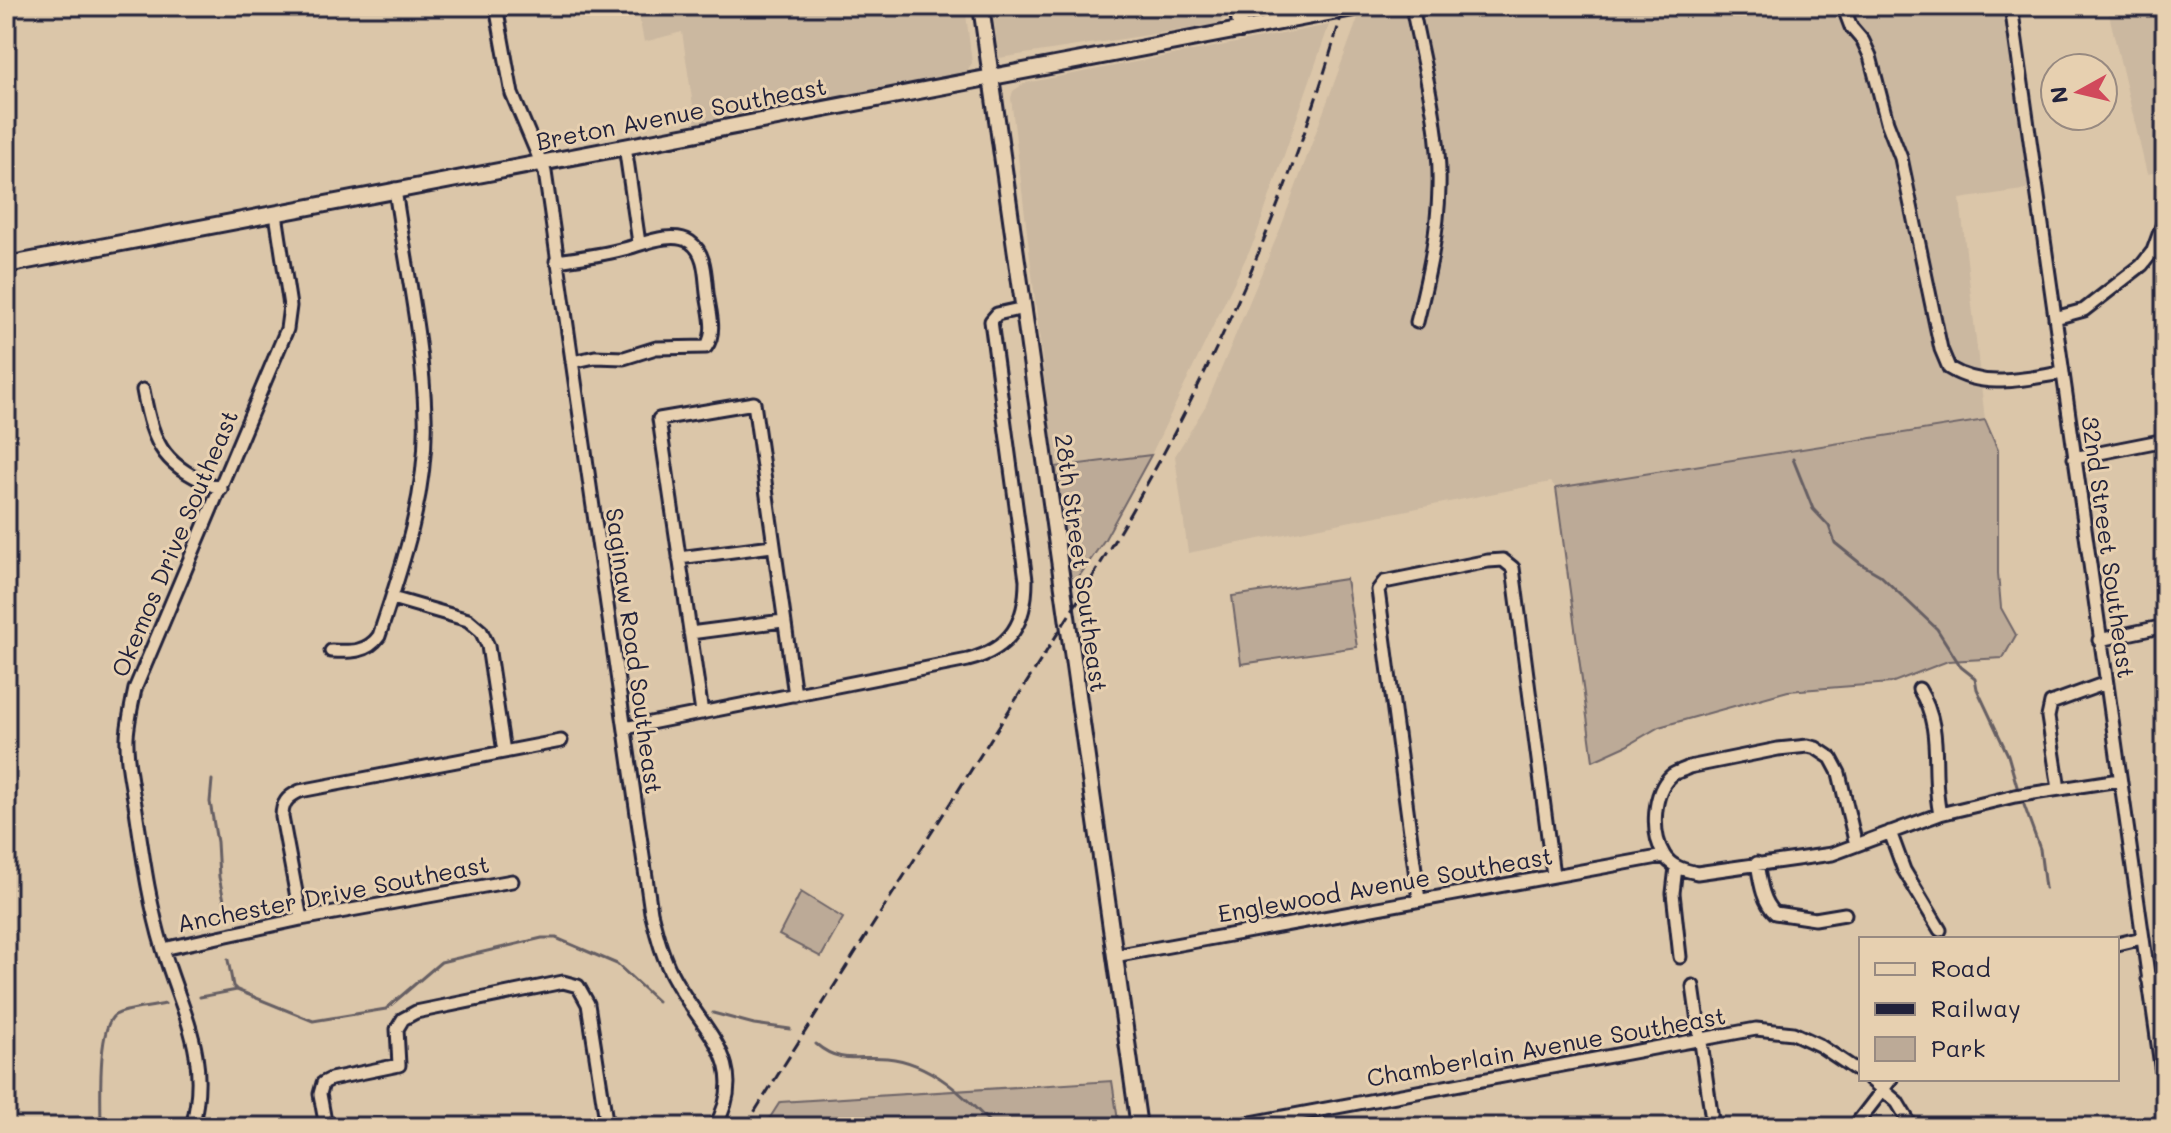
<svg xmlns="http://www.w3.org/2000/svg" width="2171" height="1133" font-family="Mali,sans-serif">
  <rect width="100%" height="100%" fill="#dbc6a9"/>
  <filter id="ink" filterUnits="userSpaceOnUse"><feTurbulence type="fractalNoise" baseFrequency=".0125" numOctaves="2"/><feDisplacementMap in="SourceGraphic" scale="16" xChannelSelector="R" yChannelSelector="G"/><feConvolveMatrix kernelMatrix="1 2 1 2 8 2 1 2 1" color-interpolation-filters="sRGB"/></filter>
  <g filter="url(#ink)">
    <!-- built -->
    <path fill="#cbb8a0" d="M637,6h328l7,57 -5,8 -7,2 -264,53 -14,-94 -38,10z
      M992,6h234l1,6 -7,12 -221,34z
      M1424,6h579l26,183 -69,10 25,221 -429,68 -5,-6 -363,71 -13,-97 31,-51 75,-178 77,-209z
      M2107,6h58v165l-18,3z
      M1329,25l-74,214 -104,216 -96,12 -44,-369 2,-7 12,-8z"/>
    <!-- green -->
    <path fill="#bcaa97" stroke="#6f6669" stroke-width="2" d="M1985,420l13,30v123l3,35 15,27 -13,23 -55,3 -57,22 -103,8 -129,36 -33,19 -33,15 -37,-273z
      M1151,455l-46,84 -34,49 -16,-121z
      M1346,579l11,68 -116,17 -9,-68z
      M801,892l42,26 -22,39 -42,-22z
      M1112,1081l7,46h-355l16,-25z"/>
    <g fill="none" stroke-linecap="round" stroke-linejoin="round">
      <!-- stream -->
      <path stroke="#665f64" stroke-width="3" d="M1793,459l20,50 16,17 6,17 26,21 19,11 57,54 24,38 14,11 2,11 31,66 10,35
        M212,780l-2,22 7,40 2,35 9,42
        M2024,805l16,44 5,39
        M228,960l5,26 4,4
        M200,997l37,-7 76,31 73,-12 55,-47 101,-24h14l61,26 40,37
        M713,1013l41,11 36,5
        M816,1044c25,21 42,11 71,14 44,4 78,38 107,69
        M101,1127c0,-22 -4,-100 14,-112 12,-7 35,-7 50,-11"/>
      <!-- minor casing -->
      <g stroke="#22223b" stroke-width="17">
        <path id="minor" d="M496,6l16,88 33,78 106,740c6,24 12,48 25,70 28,50 75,82 39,145
          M1412,6c11,59 29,122 27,182 -1,46 -11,89 -22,134
          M1843,6l8,21 12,14 7,15 17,66 14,36 40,191 8,19c36,22 74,11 113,5
          M2011,6l154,1088
          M625,146l14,97
          M556,261c23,-3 46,-6 68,-12 17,-4 48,-19 66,-7 16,11 15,34 17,51 2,17 10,39 -1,54l-50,1 -32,10 -29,-1 -23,5
          M2055,318l29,-8 58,-45 11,-14 12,-33
          M143,390c11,59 21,76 78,99
          M2074,458l91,-18
          M679,558l93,-12
          M392,598l76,22 13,11 7,15 16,106
          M690,633l93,-12
          M2099,640l66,-14
          M331,651c19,1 36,2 48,-15 24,-71 49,-145 46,-221 -2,-74 -20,-153 -30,-226
          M1919,689c26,42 11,80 21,125
          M702,713l-43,-294 95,-16 41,292
          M625,728l343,-68c43,-11 58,-38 58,-80l-35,-259 6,-7 27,-6
          M2059,789l-11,-72 3,-14 55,-20
          M1890,832l14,38 36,60
          M1856,845l-17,-72 -8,-15 -15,-10 -8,-2 -30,3 -89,18c-5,3 -13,5 -17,8 -20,17 -21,59 -8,80 7,12 20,15 33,18l135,-19 108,-40 75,-18 104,-16
          M1757,863c3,17 5,38 18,50l40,6 30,-5
          M1676,867l-3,26 7,64
          M1419,900l-41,-310 6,-8 104,-21 15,-1 10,8 40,307
          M301,919l-19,-102c0,-14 5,-20 18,-26l261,-50
          M2117,944l25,-6
          M163,949l138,-30 211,-38
          M1114,956l550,-100
          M2148,979l17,-2
          M1693,986l20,141
          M1870,1079l27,23 15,25
          M192,1127c19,-71 -10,-114 -29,-178 -14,-46 -20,-92 -27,-139 -4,-24 -10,-49 -9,-73 1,-16 5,-33 8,-48l152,-360 3,-23 -14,-92
          M326,1127l-6,-33 3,-11 8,-4 68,-14 -2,-36 6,-10 13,-7 147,-30 15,4 10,18 19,123
          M1229,1127l527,-98 37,4 26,12 42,28
          M1854,1127l37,-48"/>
      </g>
      <!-- major casing -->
      <g stroke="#22223b" stroke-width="20">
        <path id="major" d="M981,6l158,1121
          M1237,6l4,24
          M6,265l1358,-259"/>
      </g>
      <!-- minor -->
      <use href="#minor" stroke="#e7d0b0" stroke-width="11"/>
      <!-- major -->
      <use href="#major" stroke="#e7d0b0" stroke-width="14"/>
      <!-- rail -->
      <path stroke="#22223b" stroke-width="3" stroke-dasharray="12 6" stroke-linecap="butt" d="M745,1127c74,-118 149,-235 223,-352 75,-119 154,-238 217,-363 66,-130 120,-266 159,-406"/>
    </g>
  </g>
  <g text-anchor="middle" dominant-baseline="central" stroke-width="6" stroke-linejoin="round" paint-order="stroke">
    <!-- street labels -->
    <g font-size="24" fill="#22223b" stroke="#e7d0b0">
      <text transform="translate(681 113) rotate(-11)">Breton Avenue Southeast</text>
      <text transform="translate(174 543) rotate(-67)">Okemos Drive Southeast</text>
      <text transform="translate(2109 547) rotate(82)">32nd Street Southeast</text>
      <text transform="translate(1082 563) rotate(82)">28th Street Southeast</text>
      <text transform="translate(635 651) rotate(82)">Saginaw Road Southeast</text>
      <text transform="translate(1385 884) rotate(-10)">Englewood Avenue Southeast</text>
      <text transform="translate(333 893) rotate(-11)">Anchester Drive Southeast</text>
      <text transform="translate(1546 1046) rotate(-10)">Chamberlain Avenue Southeast</text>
    </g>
  </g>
  <!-- margin -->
  <rect width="2171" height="1133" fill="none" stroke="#e7d0b0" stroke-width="32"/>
  <rect x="16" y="16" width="2139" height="1101" fill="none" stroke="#22223b" stroke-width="3" filter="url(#ink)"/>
  <!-- legend -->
  <rect x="1859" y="937" width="260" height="144" fill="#e7d0b0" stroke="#988a81" stroke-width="2"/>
  <rect x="1875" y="963" width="40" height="12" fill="#e7d0b0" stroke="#988a81" stroke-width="2"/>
  <text x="1931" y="977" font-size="24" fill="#22223b">Road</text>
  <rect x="1875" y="1003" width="40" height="12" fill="#22223b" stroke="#988a81" stroke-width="2"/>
  <text x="1931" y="1017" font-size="24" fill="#22223b">Railway</text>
  <rect x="1875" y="1037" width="40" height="24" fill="#bcaa97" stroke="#988a81" stroke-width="2"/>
  <text x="1931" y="1057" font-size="24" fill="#22223b">Park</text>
  <!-- north arrow -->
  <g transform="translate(2079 92) rotate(262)"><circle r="38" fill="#e7d0b0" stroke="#988a81" stroke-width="2"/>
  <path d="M0-6L14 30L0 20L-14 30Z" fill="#d1495b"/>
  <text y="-12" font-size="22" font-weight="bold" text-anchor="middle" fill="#22223b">N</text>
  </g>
</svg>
